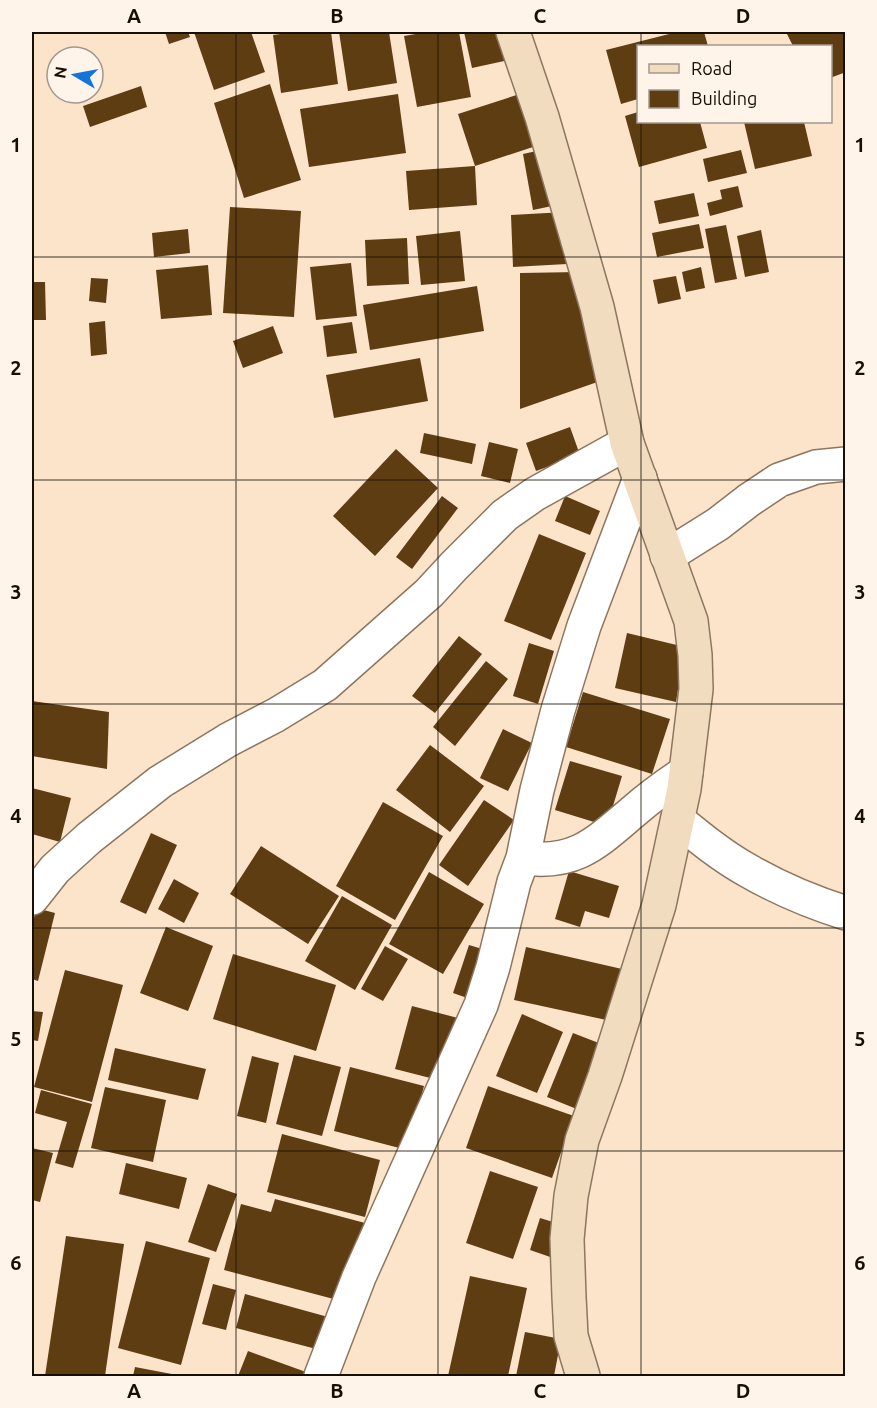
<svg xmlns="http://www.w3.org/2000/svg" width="877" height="1408" font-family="Ubuntu,sans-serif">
  <rect width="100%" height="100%" fill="#fce4cb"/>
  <!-- building -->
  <path fill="#5f3d13" d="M165,32h23l2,5 -21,7z
    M194,32h57l14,40 -51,18z
    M295,32h36l7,52 -57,9 -8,-58z
    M339,32h50l8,51 -49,8z
    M427,32h32l12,65 -54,10 -13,-71z
    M464,32h43l6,27 -41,9z
    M677,32h27l4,14h-70v53l-17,5 -15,-54z
    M786,32h60v40l-16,6v-32h-37z
    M270,84l31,96 -57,18 -30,-95z
    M141,86l6,21 -57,20 -7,-21z
    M532,90l16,52 -73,24 -17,-52z
    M398,94l8,59 -97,14 -9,-58z
    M638,112v10h62l7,26 -68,19 -14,-51z
    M744,122h60l8,34 -57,13z
    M541,150l11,56 -19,4 -10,-56z
    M741,150l6,23 -39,9 -5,-23z
    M475,166l2,39 -68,5 -3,-39z
    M738,186l5,21 -33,9 -3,-13 15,-4 -2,-9z
    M694,193l5,23 -40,8 -5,-23z
    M230,207l71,4 -7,106 -71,-4z
    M565,212l2,52 -54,3 -2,-52z
    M699,224l5,24 -47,9 -5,-24z
    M726,225l11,54 -22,4 -10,-54z
    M188,229l2,24 -36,4 -2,-24z
    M761,230l8,42 -24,5 -8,-41z
    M460,231l5,50 -44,4 -5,-49z
    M407,238l2,46 -42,2 -2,-46z
    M351,263l6,53 -41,4 -6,-53z
    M208,265l4,50 -51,4 -5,-49z
    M701,267l4,21 -19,4 -4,-20z
    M579,272l27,107 -86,30v-136z
    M676,276l5,23 -23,5 -5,-24z
    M91,278l17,1 -2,24 -17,-2z
    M32,282h13l1,38h-14z
    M477,286l7,45 -114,19 -7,-45z
    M105,321l2,33 -16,2 -2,-33z
    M352,322l5,31 -30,4 -4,-31z
    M273,326l10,27 -40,15 -10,-27z
    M420,358l8,43 -94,17 -8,-43z
    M570,427l10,28 -44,16 -10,-28z
    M424,433l52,11 -4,20 -52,-11z
    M489,442l29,7 -8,34 -29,-7z
    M396,449l42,39 -63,68 -42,-40z
    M442,496l16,12 -46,61 -16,-12z
    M565,496l35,15 -10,24 -35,-14z
    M539,534l47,19 -35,87 -47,-19z
    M627,633l58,14 -9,55 -61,-14z
    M459,636l23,18 -47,59 -23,-17z
    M529,643l25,8 -16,53 -25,-8z
    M486,661l22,18 -53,67 -22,-19z
    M583,692l87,27 -18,55 -86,-27z
    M32,701l77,11 -2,57 -75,-13z
    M503,729l29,14 -24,48 -28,-13z
    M430,745l54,41 -34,46 -54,-42z
    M570,761l52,15 -15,50 -52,-16z
    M32,788l39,10 -11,44 -28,-8z
    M484,800l30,20 -46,66 -29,-21z
    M383,802l60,34 -48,84 -59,-34z
    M151,833l26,12 -31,69 -26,-12z
    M261,846l78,50 -31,48 -78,-50z
    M569,871l50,15 -10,32 -24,-7 -5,16 -25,-8z
    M429,872l55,32 -41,70 -54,-30z
    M174,879l25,14 -15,30 -26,-14z
    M342,896l50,29 -37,65 -50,-29z
    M36,908l19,5 -17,68 -6,-2v-51z
    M166,927l47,19 -25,65 -48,-18z
    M469,945l20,6 -16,49 -20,-7z
    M385,946l23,13 -25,42 -22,-12z
    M526,947l96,22 -11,52 -97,-21z
    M233,954l103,31 -20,66 -103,-32z
    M65,970l58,15 -31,117 -58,-15z
    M412,1006l46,12 -16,63 -47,-12z
    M32,1011l11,1 -5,29 -6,-1z
    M522,1014l41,18 -26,61 -41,-17z
    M573,1033l36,14 -25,65 -37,-15z
    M115,1048l91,21 -8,31 -90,-20z
    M294,1055l47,12 -19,69 -46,-12z
    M252,1056l27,7 -13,60 -29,-7z
    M350,1067l74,19 -17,64 -73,-19z
    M488,1086l86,30 -22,62 -86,-30z
    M105,1087l61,13 -13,62 -62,-14z
    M41,1090l51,14 -19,64 -18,-5 12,-41 -32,-9z
    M282,1134l98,26 -15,57 -98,-25z
    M32,1148l21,5 -13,49 -8,-2z
    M126,1163l61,15 -8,31 -60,-15z
    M490,1171l48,16 -25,72 -47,-16z
    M208,1184l29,10 -21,58 -28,-10z
    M275,1199l90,24 -20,79 -121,-32 17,-66 30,8z
    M540,1218l26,8 -10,33 -26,-9z
    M66,1236l58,8 -19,132h-60z
    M146,1241l64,17 -29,107 -63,-17z
    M470,1276l57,12 -19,88h-60z
    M213,1284l23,6 -10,40 -24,-6z
    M245,1294l83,23 -8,33 -84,-22z
    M525,1332l36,7 -7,37h-38z
    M248,1351l58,21 -2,4h-66z
    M135,1367l42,8v1h-44z"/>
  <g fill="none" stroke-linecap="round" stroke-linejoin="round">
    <!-- minor casing -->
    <g stroke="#8c765f" stroke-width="36">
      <path id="minor" d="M667,556l51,-32 31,-24 30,-20 37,-13 30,-3
        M678,820c22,18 44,36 69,50 31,18 64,32 99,43
        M523,858c53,7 73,-15 111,-47 16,-14 34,-27 52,-39
        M32,898l23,-29 34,-31 71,-56 68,-42 48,-25 49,-30 104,-92 25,-27 51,-51 30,-21 92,-51
        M321,1376l38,-99 122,-272 12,-38 21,-85 9,-24 14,-68 21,-80 26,-84 56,-148"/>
    </g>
    <!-- secondary casing -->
    <g stroke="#8c765f" stroke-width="36">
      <path id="secondary" d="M513,32l29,85 55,190 30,136 64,178 4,34 1,34 -12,100 -25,116 -54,171 -23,64 -11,56 -4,43 2,58 2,39 12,40"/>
    </g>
    <!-- minor -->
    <use href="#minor" stroke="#fff" stroke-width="33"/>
    <!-- secondary -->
    <use href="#secondary" stroke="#f2dcbf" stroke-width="33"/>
  </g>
  <!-- grid -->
  <path fill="none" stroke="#170f06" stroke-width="1.5" stroke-opacity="0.55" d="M236,32v1344M438,32v1344M641,32v14M641,122v1254M32,257h814M32,480h814M32,704h814M32,928h814M32,1151h814"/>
  <!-- border -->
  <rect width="877" height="1408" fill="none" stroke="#fef4ea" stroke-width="66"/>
  <!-- legend -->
  <rect x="637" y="45" width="195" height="78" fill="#fef4ea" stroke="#a2988f" stroke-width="1.5"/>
  <rect x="649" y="64" width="30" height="9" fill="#f2dcbf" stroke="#a2988f" stroke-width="1.5"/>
  <text x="691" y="75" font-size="18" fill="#170f06">Road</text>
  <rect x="649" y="90" width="30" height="18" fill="#5f3d13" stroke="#a2988f" stroke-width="1.5"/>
  <text x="691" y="105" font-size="18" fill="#170f06">Building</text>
  <!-- north arrow -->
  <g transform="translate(75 75) rotate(280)"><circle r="28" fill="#fef4ea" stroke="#a2988f" stroke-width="1.5"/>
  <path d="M0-4.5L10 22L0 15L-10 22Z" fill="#1573dc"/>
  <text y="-9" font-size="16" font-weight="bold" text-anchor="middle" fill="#170f06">N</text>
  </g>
  <rect x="33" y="33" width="811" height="1342" fill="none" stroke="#170f06" stroke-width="2"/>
  <g font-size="20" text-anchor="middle" font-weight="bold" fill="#170f06">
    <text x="134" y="23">A</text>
    <text x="337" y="23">B</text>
    <text x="540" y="23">C</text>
    <text x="743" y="23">D</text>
    <text x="16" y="152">1</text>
    <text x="860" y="152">1</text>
    <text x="16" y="375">2</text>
    <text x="860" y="375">2</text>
    <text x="16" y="599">3</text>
    <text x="860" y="599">3</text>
    <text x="16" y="823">4</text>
    <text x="860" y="823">4</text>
    <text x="16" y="1046">5</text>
    <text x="860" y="1046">5</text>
    <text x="16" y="1270">6</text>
    <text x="860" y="1270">6</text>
    <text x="134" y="1398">A</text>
    <text x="337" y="1398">B</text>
    <text x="540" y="1398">C</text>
    <text x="743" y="1398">D</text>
  </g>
</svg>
